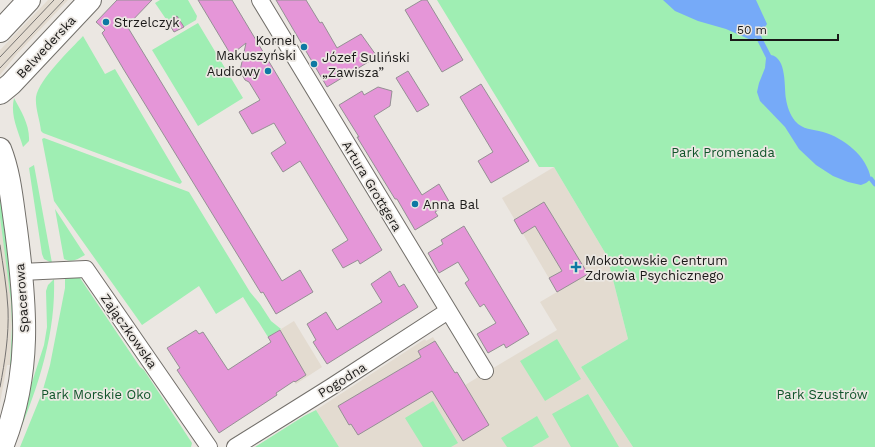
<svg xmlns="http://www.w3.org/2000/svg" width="875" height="447" font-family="'Work Sans',sans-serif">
  <rect width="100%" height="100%" fill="#ebe7e2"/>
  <!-- built -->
  <path fill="#e3dbd0" d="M48,0h20l-52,55 -16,20v-25z
    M554,167l53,89 21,83 -47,28 52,80h-294l-23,-37 109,-71 1,2 7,-4 22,36 2,-1 8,13 92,-55 -17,-28 17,-10 -55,-94z
    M0,217l10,75 2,27 -2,46h-3l-7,38z
    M294,321l28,46 -26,17 -28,-47z"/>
  <!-- green -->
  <path fill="#9feeb3" d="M160,0h28l9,16 -1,4 -12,7 -7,-11 -9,6 -13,-19z
    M437,0h438v447h-242l-52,-80 47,-28 -21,-83 -53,-89h-15z
    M198,23l45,75 -45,28 -46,-76z
    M83,36l22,38 10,-5 67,113 -2,2 -137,-51 -2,-2c-1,-11 -6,-23 -5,-34 3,-18 35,-48 47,-61z
    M14,98c7,13 16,27 15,43l-6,6c-5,-17 -13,-31 -9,-49z
    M44,138l145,54 61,100 10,12 11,17 10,8 -13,8 -25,-40 -27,17 -17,-28 -57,39 -88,-124 -12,-62z
    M34,165l18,98 -8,-4 -2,-5 -13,-86z
    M0,187l14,94v84h-4l2,-38 -1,-25 -11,-85z
    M55,209l30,46c-7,4 -13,8 -21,4z
    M78,275l62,92 4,3 48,73 -1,4h-171l22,-54 8,-28 15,-77v-12z
    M54,279c2,58 -18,115 -41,168l3,-15 28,-87 3,-18 -1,-36 2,-6z
    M557,339l24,40 -36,22 -25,-40z
    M588,394l31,53h-48l-19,-33z
    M433,401l25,42 -7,4h-28l-18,-29z
    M316,410l23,37h-84l49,-31z
    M537,416l12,21 -17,10h-25l-6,-9z"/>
  <!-- water -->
  <path fill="#76aaf8" d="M663,0h93l11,24 -7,10 11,21c16,3 13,32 15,44 1,7 4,16 9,22 8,9 17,8 28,11 21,6 44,24 48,47l-5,4 -5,2 -13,-3 -15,-6 -17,-11 -17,-16 -14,-22 -25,-26 -3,-9 2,-9 6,-15 1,-10 -10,-20 -5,2 -25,-11 -28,-8 -23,-10z"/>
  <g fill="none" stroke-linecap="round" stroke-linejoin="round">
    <!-- stream -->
    <path stroke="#76aaf8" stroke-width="4.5" d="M871,179l4,5"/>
  </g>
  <!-- building -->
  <path fill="#e596d8" stroke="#959094" d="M117,0h35l-25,26 155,255 18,-11 13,22 -37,22 -13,-22 -2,1 -137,-223 -22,-37 3,-3 -9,-8z
    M198,0h34l150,250 -22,14 -2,-4 -15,8 -11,-18 16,-10 -48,-79 -17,11 -12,-19 15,-10 -12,-20 -22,11 -13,-22 21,-12 -11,-18 -4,-2 -5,-9 6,-28 -15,12z
    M276,0h30l14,23 2,-1 15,26 24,-14 15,21 -7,5 1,1 -43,26z
    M422,0h5l36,60 -21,12 -37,-62z
    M177,16l7,11 -10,5 -6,-10z
    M408,71l21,34 -12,7 -21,-34z
    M481,84l48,77 -38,22 -13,-22 15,-9 -33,-55z
    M378,87l14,4 -2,15 -16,10 48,79 17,-11 11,19 -15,9 3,4 -23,14 -18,-31h-2l-38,-62h2l-20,-32 23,-14 2,4z
    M544,202l44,72 -31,18 -8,-14 13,-7 -27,-45 -13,8 -8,-14z
    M464,226l65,108 -23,14 -2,-4 -16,9 -11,-19 19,-11 -12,-19 -4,3 -15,-24 4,-3 -11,-18 -19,11 -11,-20 15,-9 -2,-4z
    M390,271l9,16 5,-3 14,23 -91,57 -14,-22 3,-2 -9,-16 19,-12 11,18 45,-28 -11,-18z
    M196,330l3,4 4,-2 25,38 43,-28 -3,-5 12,-7 26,45 -11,7 -1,-1 -18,12 1,2 -58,38 -42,-63 3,-2 -13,-20z
    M435,341l20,32 2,-1 32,53 -26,16 -31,-50 -74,44 -7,-11 -2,1 -11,-19 83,-49 -3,-6z"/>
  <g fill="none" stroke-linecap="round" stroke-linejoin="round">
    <!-- minor casing -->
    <g stroke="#726f6a" stroke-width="18">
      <path id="minor" d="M260,0l225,371
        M21,272l65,-3 123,178
        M235,447l96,-60 117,-76"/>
    </g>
    <!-- secondary casing -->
    <g stroke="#726f6a" stroke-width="24">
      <path id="secondary" d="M0,31l29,-31
        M0,93l11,-9 79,-84
        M0,149c10,25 12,53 16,80 10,77 16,144 -14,218"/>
    </g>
    <!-- minor -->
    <use href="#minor" stroke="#fff" stroke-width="16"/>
    <!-- secondary -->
    <use href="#secondary" stroke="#fff" stroke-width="22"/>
    <!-- tram -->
    <path stroke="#767371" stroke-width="1" d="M0,57l54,-57
      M0,68l64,-68
      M0,245c3,21 7,43 8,64 1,26 -3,52 -8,78"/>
  </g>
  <!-- markers -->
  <g fill="#0d79a3" stroke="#ebe7e2" stroke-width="1.5">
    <circle cx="106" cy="22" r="4"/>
    <circle cx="304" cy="47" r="4"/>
    <circle cx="314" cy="64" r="4"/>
    <circle cx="268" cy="71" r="4"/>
    <circle cx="415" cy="204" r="4"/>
    <path d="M574 261h4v4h4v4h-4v4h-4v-4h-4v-4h4z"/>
  </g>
  <g text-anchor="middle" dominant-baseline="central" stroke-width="3.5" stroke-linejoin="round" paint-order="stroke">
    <!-- poi labels -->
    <g font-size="13" fill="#1a1918" stroke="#ebe7e2" text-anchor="start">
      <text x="114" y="22">Strzelczyk</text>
      <text x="296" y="40" text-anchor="end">Kornel<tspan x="296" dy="15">Makuszyński</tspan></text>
      <text x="322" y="57">Józef Suliński<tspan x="322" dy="15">„Zawisza”</tspan></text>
      <text x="260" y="71" text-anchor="end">Audiowy</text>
      <text x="423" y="204">Anna Bal</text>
      <text x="585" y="260">Mokotowskie Centrum<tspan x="585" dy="15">Zdrowia Psychicznego</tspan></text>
    </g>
    <!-- street labels -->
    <g font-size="13" fill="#1a1918" stroke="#ebe7e2">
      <text transform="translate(46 47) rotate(-47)">Belwederska</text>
      <text transform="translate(372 186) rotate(59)">Artura Grottgera</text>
      <text transform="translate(22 298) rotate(-94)">Spacerowa</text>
      <text transform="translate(129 331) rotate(55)">Zajączkowska</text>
      <text transform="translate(342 380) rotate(-32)">Pogodna</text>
    </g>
    <!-- park labels -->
    <g font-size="13" fill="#11542b" stroke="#ebe7e2">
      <text x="723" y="152">Park Promenada</text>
      <text x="96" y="394">Park Morskie Oko</text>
      <text x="822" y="394">Park Szustrów</text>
    </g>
  </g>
  <!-- scale -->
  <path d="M731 34v6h107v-6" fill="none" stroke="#1a1918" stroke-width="2"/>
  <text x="737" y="34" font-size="12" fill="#1a1918" stroke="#ebe7e2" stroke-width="3" paint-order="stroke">50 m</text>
</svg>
